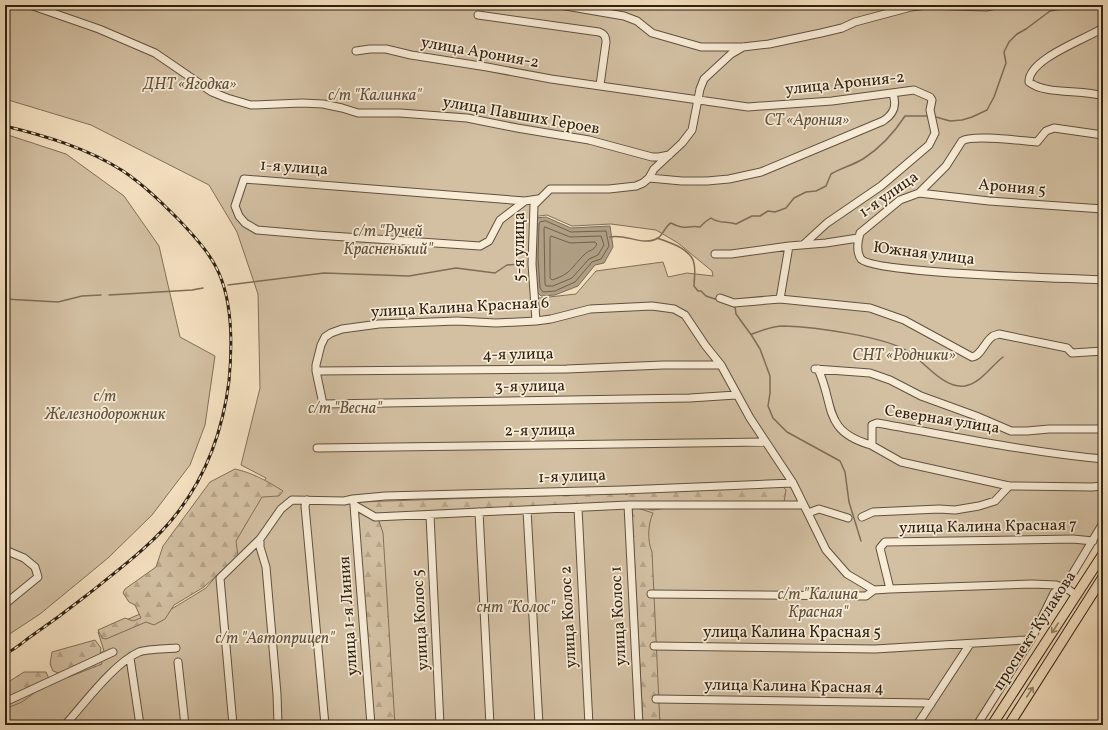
<svg xmlns="http://www.w3.org/2000/svg" width="1108" height="730" font-family="Vollkorn,serif">
  <defs>
    <pattern id="forest-firs" width="22" height="20" patternUnits="userSpaceOnUse"><rect width="22" height="20" fill="#d3c0a3"/><path d="M5 1l3.5 6h-7zM16 11l3.5 6h-7z" fill="#b5a58b"/></pattern>
  </defs>
  <rect width="100%" height="100%" fill="#f5e1c1"/>
  <filter id="stains"><feTurbulence type="fractalNoise" baseFrequency=".005" numOctaves="4"/><feColorMatrix values="0 0 0 0 .2 0 0 0 0 .09 0 0 0 0 .02 0 0 0 .5 -.17"/></filter>
  <radialGradient id="worn" r=".72"><stop offset=".6" stop-color="#630" stop-opacity="0"/><stop offset="1" stop-color="#630" stop-opacity=".3"/></radialGradient>
  <!-- green -->
  <path fill="#d3c0a3" stroke="#80705b" fill-rule="evenodd" d="M5,5h1098v516l-126,204h-972v-25l99,-49 -6,-19 42,-18 20,2 46,-28 32,-37 -11,-9 39,-64 -25,-13 19,-77 -2,-94 -21,-62 -28,-47 -118,-60 -86,-26zM547,215l25,11 39,-2 45,6 22,13 34,28 1,5 -26,-3 -19,4 -5,-15 -67,9 -20,23 -45,5v-82z
    M5,134l61,20 58,42 35,50 21,91 35,19 -10,69 -15,40 -38,50 -44,43 -68,56 -35,23z"/>
  <!-- forest -->
  <path fill="url(#forest-firs)" stroke="#80705b" d="M235,469c18,4 32,12 48,22l-4,5 -17,1 -26,44 2,15 -34,31 -30,18 -9,14 -11,6 -8,-3 -40,17 -4,-1 -4,-8 27,-12 8,3 8,-3 -6,-13 -6,-3 -6,-9 2,-4 31,-22 7,-21 47,-64z
    M782,486l4,4 -2,12 -124,5 1,2 -9,1 -11,-3 -259,9 -3,5 4,12 12,192h-23l-14,-211 6,-1 -6,-8v-3l266,-9 3,2v-3z
    M634,507l19,6c-5,11 -6,27 -1,39l8,173h-17l-11,-214z
    M95,640l6,8 -1,8 2,8 -33,13 -16,-6 -3,-7 2,-12z
    M24,672h22l4,9 -28,21 -17,7v-25z"/>
  <!-- water -->
  <path fill="#b1a086" stroke="#7d6d58" d="M546,217l25,11 39,-2 3,21 -9,16 -9,2 -17,21 -23,9 -14,1 -5,-5 -2,-33 1,-40z"/>
  <g fill="none" stroke-linecap="round" stroke-linejoin="round">
    <!-- shore -->
    <path stroke="#70604c" stroke-width="1" d="M546,221l25,11 35,-1 3,15 -8,13 -9,3 -17,20 -20,9 -12,1 -3,-4 -2,-30 1,-34 1,-2z
      M545,227l25,10 31,-1 3,9 -6,10 -9,4 -17,19 -19,8h-7l-1,-2 -1,-55z
      M551,236l19,7 25,-1 2,2c-4,8 -7,5 -12,10 -14,13 -12,19 -33,26l-2,-2v-40z"/>
    <!-- stream -->
    <path stroke="#7d6d58" stroke-width="1.5" d="M936,117l14,4 12,-1 10,-3 15,-7 7,-13 12,-34 -2,-11 5,-10 8,-8 9,-5 24,-18 18,-3 8,-3
      M610,237c15,-4 33,10 48,1 6,-4 7,-12 13,-15 15,8 15,2 29,4l5,-5 6,-4c8,6 16,3 25,6l16,-8h8l8,-5 7,1 11,-4 8,-10 12,-6 10,-1 10,-5 5,-12c10,-6 22,-9 32,-15 17,-11 31,-26 42,-43h22
      M657,238c12,4 28,9 35,20 5,8 2,20 2,28l4,5h3l5,5 12,4
      M228,285l96,-12 85,3 47,-8 39,5 12,-8 13,-1
      M109,295l83,-5 11,-2
      M5,299l53,3 24,-6 19,-1
      M733,306l2,1 1,7 16,22 8,13 10,27v17l-2,13 5,12 14,14 53,29 5,11 4,30 12,39
      M752,334c10,-4 21,-8 32,-8 29,1 101,10 125,26 15,9 34,37 56,34 16,-3 26,-20 38,-29"/>
    <!-- minor casing -->
    <g stroke="#60513e" stroke-width="9">
      <path id="minor" d="M30,5l69,24 56,24 57,39 15,6 24,7 51,-2 21,1 19,4 16,5h42l67,5 50,10 72,12 63,17h7l10,-2
        M321,5h58
        M560,5l64,11 13,5 15,12 49,14h42l26,-3 52,-11 21,-5 13,-6 56,-15 16,-2
        M929,5l57,2 10,-2
        M478,15l121,17c6,2 7,5 7,10l-6,43
        M1103,28c-17,11 -75,31 -74,54 16,13 53,7 74,14
        M356,51l14,-2h16l25,6 76,12 64,12 197,28 84,-6 82,-11 16,7 2,3 -2,10 5,23 -6,12 -48,41 -54,37 -24,22
        M1103,135l-49,-7 -8,3 -9,11c-15,-1 -64,-8 -75,-1l-16,25 -27,27 -19,7 -40,33c-2,7 -4,19 1,26 13,15 210,19 242,21
        M649,178l33,3h25l22,-2 32,-7 122,-51c11,-7 14,-15 10,-27
        M919,193l70,8 114,8
        M525,201l-25,19 -11,21 -9,5 -164,-11 -59,-5 -12,-7 -6,-7 -4,-10 9,-27 281,22 13,-2
        M715,254h16l58,-8 37,-3 32,-5
        M720,298l14,5 46,-4 90,9 34,12 68,37c9,-1 13,-16 21,-21 2,-1 4,-1 6,-2l68,14 5,5 31,-2
        M780,299l9,-53
        M536,321l-4,-57 2,-59 16,-16h59l27,-3 7,-3 6,-5 5,-9 28,-26 10,-13 8,-41 4,-10 27,-25 12,-7
        M815,369l55,4 20,7 31,16 55,20 35,15h16l22,-2h54
        M818,369c17,36 4,62 53,76l1,-2v-18l5,-2c75,13 150,29 226,36
        M316,371l251,-2 96,-4h58
        M736,395l-46,3 -367,6 -7,-33v-6l5,-20 4,-8 6,-4 11,-4 37,-5 78,-3 39,2 40,-2 15,-2 39,-10 62,-3 22,3 11,6 20,30 16,20 29,53 43,65 33,67 21,24 27,16
        M871,445l30,17 108,24 83,1 11,-1
        M317,448l448,-6
        M353,499l32,-3 238,-6 170,-7
        M307,500l-2,6 20,219
        M354,505l17,220
        M628,505l11,220
        M578,508l11,217
        M527,510l12,215
        M479,512l11,213
        M808,513l11,-4 29,9
        M430,515l10,210
        M862,517l11,-5 66,-3 16,1 24,-4 16,-5 14,-15
        M260,539v8l6,20 11,127 1,31
        M5,550l19,8 11,9 3,10 -33,27
        M890,589l-10,-41 5,-6 188,-3 20,2
        M651,594l215,2 8,-6 16,-1 142,-5 24,1 13,5 7,5
        M654,646l221,3 151,-9 6,-2 22,-45 13,-10 36,-60
        M130,658l10,67
        M178,662l7,63
        M656,699l269,4 6,1
        M5,702l108,-50
        M65,725c19,-21 49,-62 74,-73 7,-3 28,-3 37,-4
        M233,725l-13,-147 40,-39 21,-30 11,-9 52,1 9,-2 1,6 21,12 253,-12h175
        M917,725l53,-81
        M977,725l55,-87"/>
    </g>
    <!-- major casing -->
    <g stroke="#2e2113" stroke-width="11">
      <path id="major" d="M992,725l111,-171
        M1009,725l94,-148"/>
    </g>
    <!-- minor -->
    <use href="#minor" stroke="#f8ecd7" stroke-width="7"/>
    <!-- major -->
    <use href="#major" stroke="#f5e1c1" stroke-width="9"/>
    <!-- rail casing -->
    <g stroke="#2e2113" stroke-width="3">
      <path id="rail" d="M5,126c41,10 82,22 118,45 21,14 39,32 56,49 17,18 35,37 43,61 11,31 10,68 7,100 -6,48 -22,93 -51,131 -23,31 -61,59 -91,83 -19,15 -38,29 -57,42 -8,6 -16,13 -25,17"/>
    </g>
    <!-- rail -->
    <use href="#rail" stroke="#f8ecd7" stroke-width="1.5" stroke-dasharray="4.5" stroke-linecap="butt"/>
  </g>
  <!-- one-way arrows -->
  <defs><path id="oneway-shaft" d="M-6 0H5M1.5-3L5.5 0L1.5 3" fill="none" stroke-width="1.6" stroke-linecap="round" stroke-linejoin="round"/></defs>
  <g stroke="#92816a">
    <use href="#oneway-shaft" transform="translate(1055 628) rotate(123)"/>
    <use href="#oneway-shaft" transform="translate(1030 692) rotate(-57)"/>
  </g>
  <g text-anchor="middle" dominant-baseline="central" stroke-width="3.5" stroke-linejoin="round" paint-order="stroke">
    <!-- street labels -->
    <g font-size="16" fill="#2e2113" stroke="#f8ecd7">
      <text transform="translate(480 53) rotate(10)">улица Арония-2</text>
      <text transform="translate(845 84) rotate(-6)">улица Арония-2</text>
      <text transform="translate(521 116) rotate(10)">улица Павших Героев</text>
      <text transform="translate(294 168) rotate(4)">1-я улица</text>
      <text transform="translate(1012 188) rotate(5)">Арония 5</text>
      <text transform="translate(889 195) rotate(-35)">1-я улица</text>
      <text transform="translate(520 247) rotate(-90)">5-я улица</text>
      <text transform="translate(924 254) rotate(7)">Южная улица</text>
      <text transform="translate(460 308) rotate(-3)">улица Калина Красная 6</text>
      <text transform="translate(518 355) rotate(-1)">4-я улица</text>
      <text transform="translate(530 387) rotate(-1)">3-я улица</text>
      <text transform="translate(942 420) rotate(9)">Северная улица</text>
      <text transform="translate(540 431) rotate(-1)">2-я улица</text>
      <text transform="translate(572 477) rotate(-2)">1-я улица</text>
      <text transform="translate(988 527) rotate(-1)">улица Калина Красная 7</text>
      <text transform="translate(349 616) rotate(-94)">улица 1-я Линия</text>
      <text transform="translate(619 616) rotate(-93)">улица Колос 1</text>
      <text transform="translate(569 617) rotate(-93)">улица Колос 2</text>
      <text transform="translate(421 620) rotate(-93)">улица Колос 5</text>
      <text transform="translate(1035 631) rotate(-57)">проспект Кулакова</text>
      <text x="792" y="633">улица Калина Красная 5</text>
      <text transform="translate(794 687) rotate(1)">улица Калина Красная 4</text>
    </g>
    <!-- park labels -->
    <g font-size="16" font-style="italic" fill="#60513e" stroke="#f8ecd7">
      <text x="190" y="85">ДНТ «Ягодка»</text>
      <text x="375" y="96">с/т "Калинка"</text>
      <text x="807" y="121">СТ «Арония»</text>
      <text x="388" y="232">с/т "Ручей<tspan x="388" dy="18">Красненький"</tspan></text>
      <text x="904" y="356">СНТ «Родники»</text>
      <text x="105" y="397">с/т<tspan x="105" dy="18">Железнодорожник</tspan></text>
      <text x="345" y="409">с/т "Весна"</text>
      <text x="818" y="595">с/т "Калина<tspan x="818" dy="18">Красная"</tspan></text>
      <text x="516" y="608">снт "Колос"</text>
      <text x="275" y="639">с/т "Автоприцеп"</text>
    </g>
  </g>
  <!-- margin -->
  <rect width="1108" height="730" fill="none" stroke="#f5e1c1" stroke-width="20"/>
  <rect x="6" y="6" width="1096" height="718" fill="none" stroke="#2e2113" stroke-width="2"/>
  <rect x="10" y="10" width="1088" height="710" fill="none" stroke="#2e2113"/>
  <rect width="100%" height="100%" filter="url(#stains)"/>
  <rect width="100%" height="100%" fill="url(#worn)"/>
</svg>
